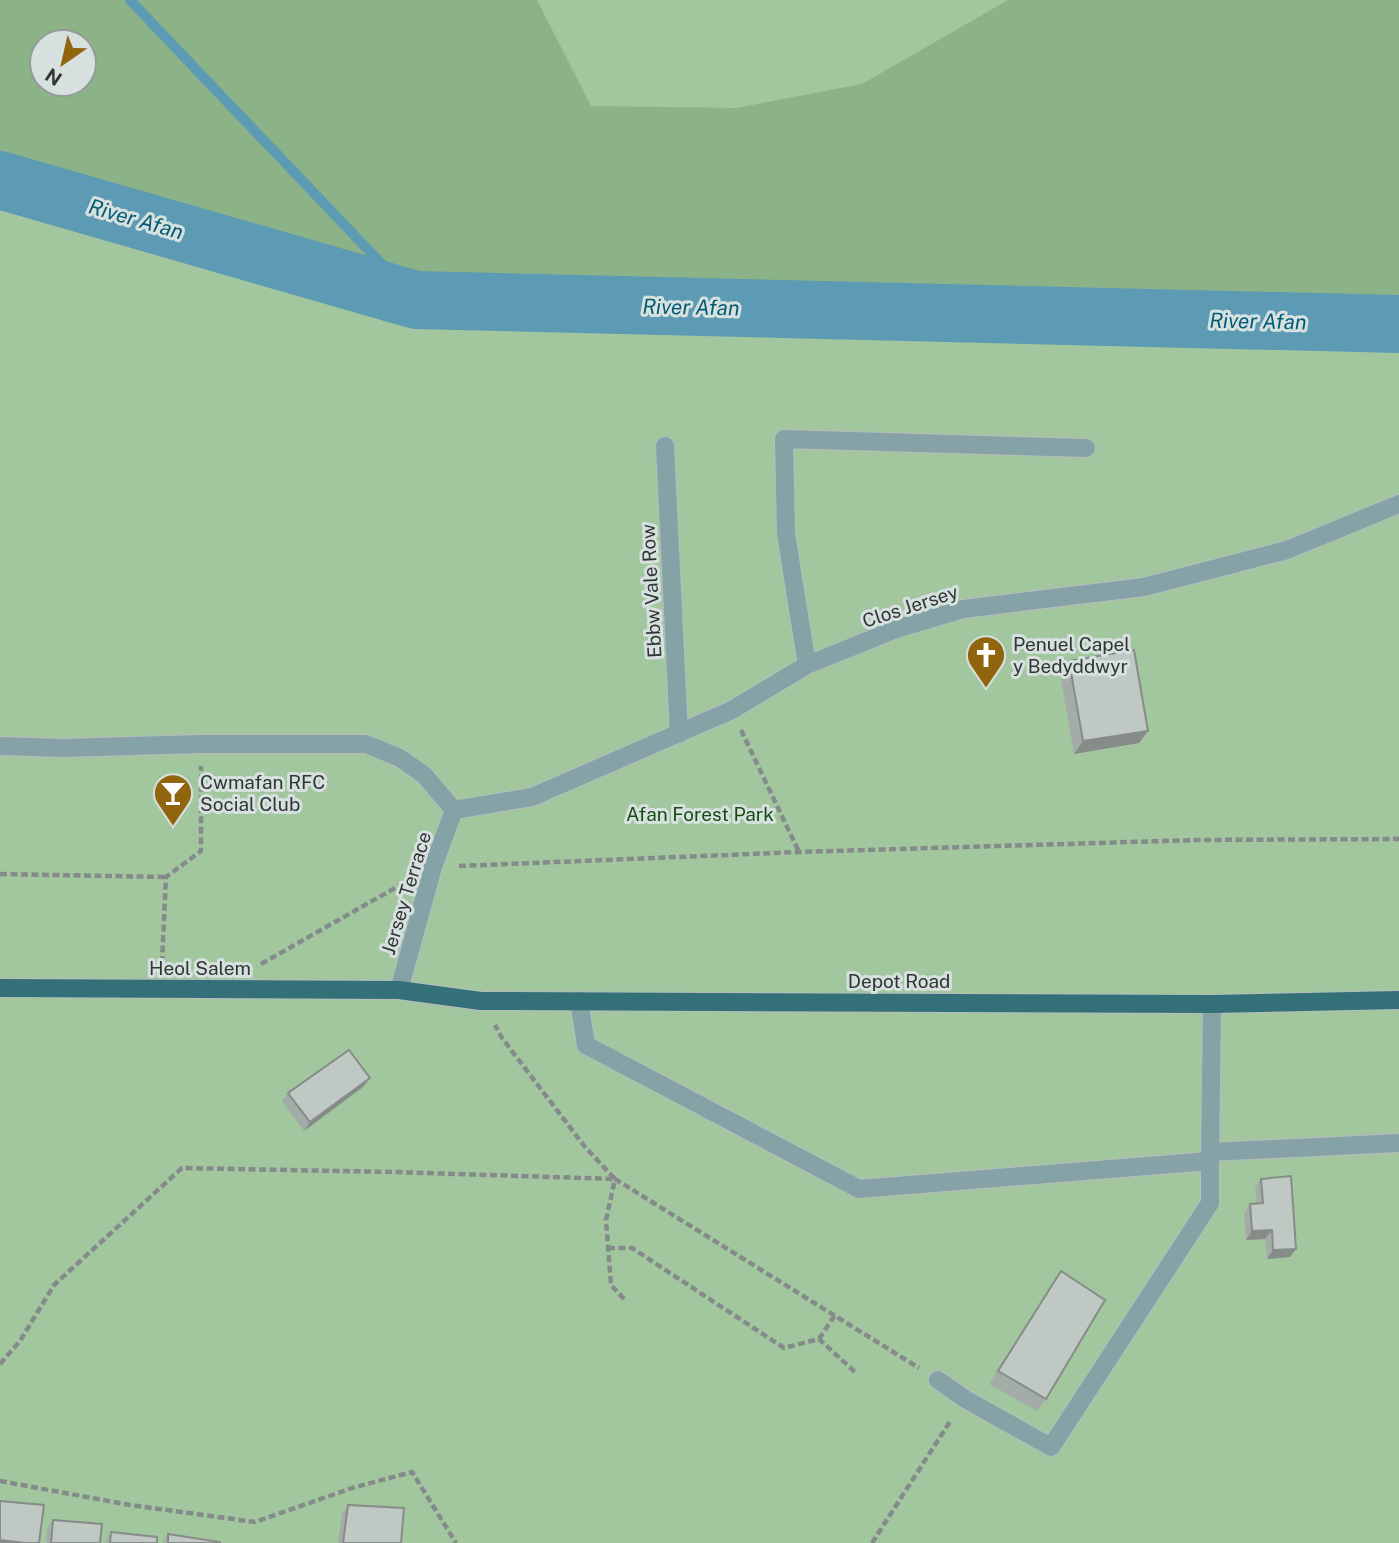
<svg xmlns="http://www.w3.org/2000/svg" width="1399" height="1543" font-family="'Public Sans',sans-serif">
  <rect width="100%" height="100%" fill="#d6e1df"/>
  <!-- green -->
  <path fill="#a2c69e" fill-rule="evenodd" d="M0,0h1399v1543h-1399zM42,42h42v42h-42z"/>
  <!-- forest -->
  <path fill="#8cb388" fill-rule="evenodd" d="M0,0h537l54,106 145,2 126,-24 146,-84h391v297l-519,-5 -301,-13 -153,-1 -390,-110 -36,-14zM42,42h42v42h-42z"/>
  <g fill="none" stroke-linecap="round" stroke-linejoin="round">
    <!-- stream -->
    <path stroke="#5d9ab4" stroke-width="10" d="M130,0l286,300"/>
    <!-- river -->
    <path stroke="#5d9ab4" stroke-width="58" d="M0,180l416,120 983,24"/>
    <!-- minor casing -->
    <g stroke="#b5bebd" stroke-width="20">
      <path id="minor" d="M665,446l14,288
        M807,665l-21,-131 -2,-95 302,9
        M0,746l63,2 138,-4h165l34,14 24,17 30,35
        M454,810l78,-13 200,-87 75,-45 92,-37 64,-19 181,-22 143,-37 112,-46
        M399,990l34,-123 21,-57
        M579,1001l7,44 273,144 351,-28 2,-157
        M1210,1152l189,-9
        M938,1380l27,19 86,48 159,-244v-42"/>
    </g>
    <!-- major casing -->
    <g stroke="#b5bebd" stroke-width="20">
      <path id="major" d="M0,988l399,2 82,11 731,3 187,-4"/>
    </g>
    <!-- path -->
    <path stroke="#848b8a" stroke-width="4.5" stroke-dasharray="7 3.5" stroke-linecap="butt" d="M741,730l58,122
      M459,866l340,-14 398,-12 202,-1
      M0,874l166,3
      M162,963l4,-86 35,-26v-85
      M261,964l141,-80
      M608,1248h24l152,100 35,-9 37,34
      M624,1299l-13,-14 -5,-65 9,-41 304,189
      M819,1339l16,-24
      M0,1364l20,-23 34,-56 128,-117 212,4 221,7 -30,-32 -83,-109 -7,-13
      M0,1481l130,24 125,17 97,-34 60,-16 44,71
      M872,1543l79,-123"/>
    <!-- minor -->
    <use href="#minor" stroke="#85a3a7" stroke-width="18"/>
    <!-- major -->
    <use href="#major" stroke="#347077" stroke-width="18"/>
  </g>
  <!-- wall -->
  <path fill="#a4aca8" d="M1069,661l79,70 -9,12 -65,11 -14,-80z
    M370,1078l-7,9 -59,44 -22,-30 6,-8z
    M1261,1179l29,78 -23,2 -2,-20 -19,1 -2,-27 6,-9h7l-2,-17z
    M1061,1271l-15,128 -9,12 -48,-27z
    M348,1505l53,38h-63l4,-29z
    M53,1520l47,23h-54l1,-15z
    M111,1532l46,11h-53z
    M168,1534l52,9h-58z"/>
  <!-- shaded-wall -->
  <path fill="#868c88" d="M1148,731l-9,12 -65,11 9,-13z
    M370,1078l-7,9 -59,44 6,-9z
    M1272,1230l-7,9 -19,1 6,-9z
    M1296,1249l-6,8 -23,2 6,-9z
    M0,1540l25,3h-25z"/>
  <!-- building -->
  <path fill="#bfc8c3" stroke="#868c88" stroke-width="2" d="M1134,650l14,81 -65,10 -14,-80z
    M349,1050l21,28 -60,44 -22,-29z
    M1291,1176l5,73 -23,1 -1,-20 -20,1 -2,-27 13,-1 -2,-24z
    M1061,1271l44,29 -59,99 -48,-28z
    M0,1501l44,4 -5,38h-14l-25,-3z
    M348,1505l56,3 -3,35h-58z
    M53,1520l49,4 -2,19h-49z
    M111,1532l46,5v6h-47z
    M168,1534l52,8v1h-52z"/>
  <!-- icons -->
  <defs>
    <g id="church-pin" transform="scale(2.0125)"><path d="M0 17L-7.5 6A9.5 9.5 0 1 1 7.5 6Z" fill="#90650d" stroke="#d6e1df"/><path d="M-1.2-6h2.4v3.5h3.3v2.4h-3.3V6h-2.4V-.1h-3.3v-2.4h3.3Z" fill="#fff"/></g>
    <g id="bar-pin" transform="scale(2.0125)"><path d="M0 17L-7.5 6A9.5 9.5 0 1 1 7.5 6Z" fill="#90650d" stroke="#d6e1df"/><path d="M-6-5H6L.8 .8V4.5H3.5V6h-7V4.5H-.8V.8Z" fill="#fff"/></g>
  </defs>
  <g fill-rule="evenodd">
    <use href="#church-pin" x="986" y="655"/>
    <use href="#bar-pin" x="173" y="793"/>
  </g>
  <g text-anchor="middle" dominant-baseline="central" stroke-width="6" stroke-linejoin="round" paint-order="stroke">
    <!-- street labels -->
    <g font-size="19" fill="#303433" stroke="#d6e1df">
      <text transform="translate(651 591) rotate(-93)">Ebbw Vale Row</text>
      <text transform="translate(910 606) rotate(-18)">Clos Jersey</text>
      <text transform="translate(406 893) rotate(-73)">Jersey Terrace</text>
      <text x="200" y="968">Heol Salem</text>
      <text x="899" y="981">Depot Road</text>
    </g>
    <!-- poi labels -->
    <g font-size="19" fill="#303433" stroke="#d6e1df" text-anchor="start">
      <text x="1013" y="644">Penuel Capel<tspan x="1013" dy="22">y Bedyddwyr</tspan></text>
      <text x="200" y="782">Cwmafan RFC<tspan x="200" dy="22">Social Club</tspan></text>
    </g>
    <!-- park labels -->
    <g font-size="19" fill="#164c12" stroke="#d6e1df">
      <text x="700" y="814">Afan Forest Park</text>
    </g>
    <!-- water labels -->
    <g font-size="21" font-style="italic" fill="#025a75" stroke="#d6e1df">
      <text transform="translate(136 219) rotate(16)">River Afan</text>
      <text transform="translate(691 307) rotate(1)">River Afan</text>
      <text transform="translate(1258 321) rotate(1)">River Afan</text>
    </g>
  </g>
  <!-- north arrow -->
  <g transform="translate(63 63) rotate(214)"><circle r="33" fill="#d6e1df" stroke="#949c9a" stroke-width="2"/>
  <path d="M0-5L12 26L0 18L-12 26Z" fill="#90650d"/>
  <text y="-10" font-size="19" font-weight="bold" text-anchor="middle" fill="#303433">N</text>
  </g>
</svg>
